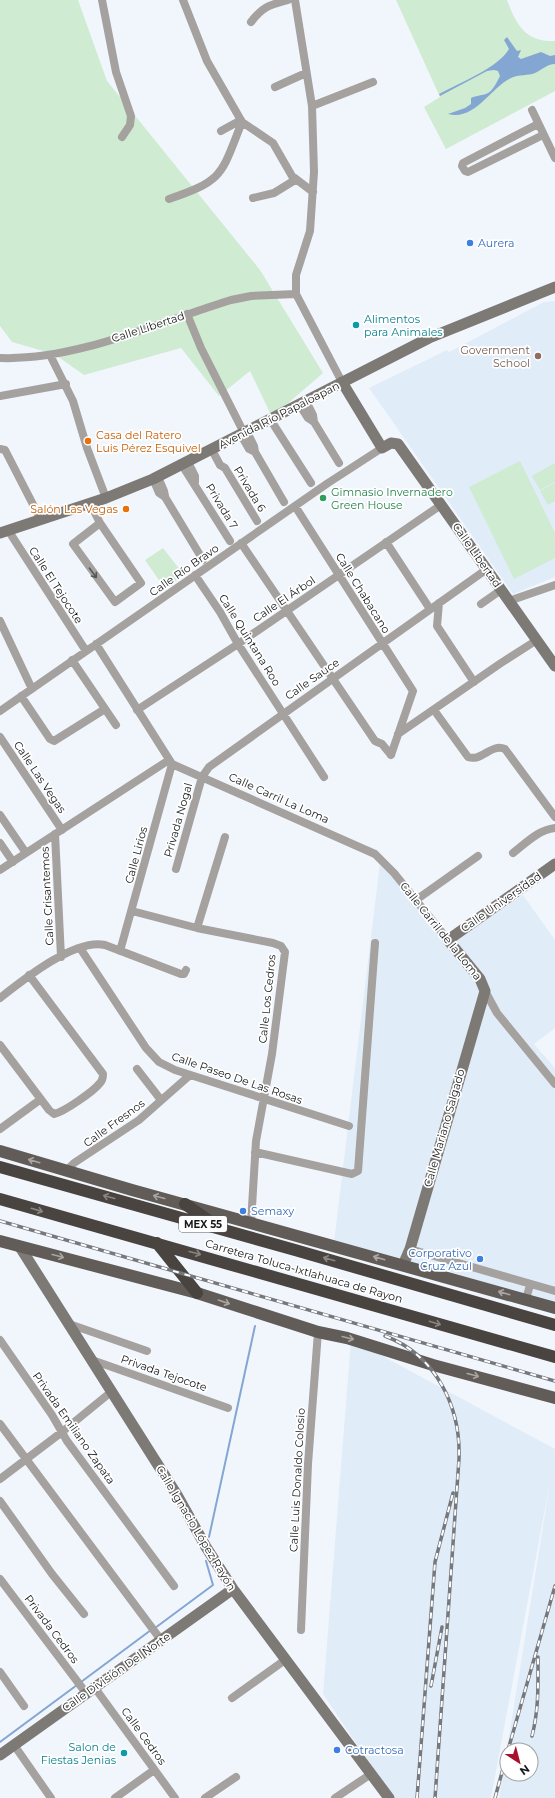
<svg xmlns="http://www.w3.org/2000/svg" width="555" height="1798" font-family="Montserrat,sans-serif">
  <rect width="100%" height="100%" fill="#f1f6fd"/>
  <!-- built -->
  <path fill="#e1ecf9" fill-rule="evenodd" d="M555,301v276l-42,17 -144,-206 78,-38 2,2 95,-50z
    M381,854l65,91 77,-50 32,45v88l-21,16 21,24v237l-221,-63z
    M351,1339l204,110v349h-56l52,-321 -60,321h-98l-70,-104zM507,1750h24v24h-24z"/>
  <!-- green -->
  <path fill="#cfebd2" d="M0,0h78l29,81 153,189 63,103 -51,44 -22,-46 -31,25 -38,-48 -97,27 -30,-21 -42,-12 -12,-16z
    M396,0h111c9,24 18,42 48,41v50l-109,58 -22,-42 16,-10z
    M520,461l35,72v25l-41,21 -45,-92z
    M555,463v19l-15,8 -8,-14z
    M555,483v18l-7,4 -8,-14z
    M163,548l21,27 -19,14 -20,-29z"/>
  <!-- water -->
  <path fill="#84a6d3" d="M507,37l10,14 4,-1 -3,7 3,2 20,-7 9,4 5,-1v-4v13c-8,0 -13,6 -20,9 -7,3 -16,1 -24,5 -21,10 -36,43 -63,36l17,-6 6,-4v-6c6,-3 11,-2 17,-5 5,-3 9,-11 12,-17l-2,-5 -4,-1 -7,1 -47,25 -1,-2c20,-11 59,-26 70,-45l-5,-9z"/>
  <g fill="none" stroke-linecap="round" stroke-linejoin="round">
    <!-- stream -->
    <path stroke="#84a6d3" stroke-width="2" d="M209,1537l46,-211
      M155,1628l58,-43 -7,-24
      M81,1682l70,-52
      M0,1742l77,-57"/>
    <!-- street -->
    <path stroke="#a4a19f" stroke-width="8" d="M102,0l14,72 15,44 -1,9 -8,12
      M183,0l24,61 35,61 31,21 19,33 21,16
      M295,0l17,106 2,66 -4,59 -14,44v19l46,88
      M251,22c12,-16 19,-17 37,-22
      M275,87l31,-14
      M312,106l61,-24
      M532,110l23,48
      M538,124l-75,39 -1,3 3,5 3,1 75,-37
      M221,131l20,-11
      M253,198l21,-5 21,-13
      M169,199c56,-19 52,-25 73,-77
      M187,314l14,34 43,85
      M50,355l23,46 14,47 19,50
      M0,358c76,3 159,-36 231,-58l20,-4 45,-2
      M0,396l66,-12
      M306,401l7,14 1,7
      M299,404l9,14 6,4 25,41
      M270,419l41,64
      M247,432l7,14 1,6 29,50
      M241,435l8,14 6,3
      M0,449l5,1 36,70
      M212,450l8,15 5,3 32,53
      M188,462l7,14v6
      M182,465l48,76
      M158,477l6,14 1,5
      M153,479l6,14 6,4 38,63
      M90,503l10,20 41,60 -26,19 -42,-58 27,-21
      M295,506l118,185 -22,64
      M8,530l78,121
      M386,542l44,67
      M241,543l134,198 7,3 9,11
      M195,575l25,37 18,32 86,133
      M509,601l46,-16
      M439,603l-2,23 37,56
      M481,604l20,-14
      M0,621l32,68
      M96,644l76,120 203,90 19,19 54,67
      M72,660l44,65
      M21,696l29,43 4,2 51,-32
      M137,710l101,-66 203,-139
      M434,710l34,47c14,5 23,-14 37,-8l50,68
      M0,711l328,-228 54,-35
      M398,734l103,-71 36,-23
      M0,737l62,93
      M0,815l26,38
      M55,834l6,123
      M0,843l13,19
      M513,853c13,-10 25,-23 42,-25
      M176,869l26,-92 7,-10 278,-198
      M0,870l169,-110
      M416,900l62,-44
      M132,911l65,17 76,15 8,3 4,6 -13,102 -16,87 -5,82
      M197,928l28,-91
      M80,948l66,100 13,14 16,8 174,56
      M120,951l52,-187
      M485,991l12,22 58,71
      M0,998c23,-18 75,-60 105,-53l76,29h3l2,-4
      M0,1045l49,65 5,4c10,-2 40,-23 46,-31 2,-2 3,-5 3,-9l-3,-4 -71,-95
      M137,1069l24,31
      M0,1129l41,-30
      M255,1152l97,22 6,-3 17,-228
      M67,1170l7,-7 65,-43 51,-45
      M410,1249l145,42
      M526,1299l4,-14
      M72,1325l75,26
      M0,1340l52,75 15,26 107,145
      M92,1360l136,48
      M0,1424l161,216
      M0,1479l62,-47 49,-40
      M0,1501l52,73 32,40
      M0,1579l86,114
      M301,1630l7,-166 10,-132
      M0,1672l24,34
      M95,1688l80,110
      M232,1698l53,-38
      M14,1745l37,53
      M115,1798l39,-28
      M205,1798l31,-21
      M335,1798l36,-24"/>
    <!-- secondary -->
    <path stroke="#7d7975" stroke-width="11" d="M342,382l40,66 9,-5 7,1 157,222
      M0,533l106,-35 47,-19 276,-141 126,-51
      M20,1247l157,248 29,52 27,42 156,209
      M403,1265l7,-16 75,-258 -5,-12 -32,-39 107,-76
      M0,1755l233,-166"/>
    <!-- primary -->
    <path stroke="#615c58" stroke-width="12" d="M0,1151l132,39 423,118
      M0,1241l197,52 121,39 29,6 86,27 122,33"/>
    <!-- highway -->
    <path stroke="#4a4440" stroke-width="12" d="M0,1167l295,83 260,75
      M0,1199l555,158
      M185,1204l27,19
      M157,1243l40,50"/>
    <!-- rail casing -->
    <g stroke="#75787d" stroke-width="3.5">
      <path id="rail" d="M0,1221l555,160
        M385,1336c51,19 76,71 74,123l-24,339
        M431,1686l11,-59
        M532,1736c7,-27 6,-52 6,-79
        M508,1750l47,-164
        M417,1798l18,-236 18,-69
        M495,1798l12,-44"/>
    </g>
    <!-- rail -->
    <use href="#rail" stroke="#fff" stroke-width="2" stroke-dasharray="6" stroke-linecap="butt"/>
  </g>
  <!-- one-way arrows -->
  <defs><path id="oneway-shaft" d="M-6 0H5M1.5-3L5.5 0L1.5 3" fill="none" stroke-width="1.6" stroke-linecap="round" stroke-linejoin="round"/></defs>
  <use stroke="#565656" href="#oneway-shaft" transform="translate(93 573) rotate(54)"/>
  <g stroke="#a8a5a3">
    <use href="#oneway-shaft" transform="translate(34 1161) rotate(-164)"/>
    <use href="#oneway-shaft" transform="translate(159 1197) rotate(-165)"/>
    <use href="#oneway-shaft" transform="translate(58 1256) rotate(15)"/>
    <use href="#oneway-shaft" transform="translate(379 1258) rotate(-164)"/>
    <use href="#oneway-shaft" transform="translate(504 1293) rotate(-164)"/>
    <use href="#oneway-shaft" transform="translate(224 1302) rotate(19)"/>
    <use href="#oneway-shaft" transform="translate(348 1338) rotate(14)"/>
    <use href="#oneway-shaft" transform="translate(473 1375) rotate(15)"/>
  </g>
  <g stroke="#898583">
    <use href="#oneway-shaft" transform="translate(109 1197) rotate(-165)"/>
    <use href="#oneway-shaft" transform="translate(37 1210) rotate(16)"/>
    <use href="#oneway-shaft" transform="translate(195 1253) rotate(15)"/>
    <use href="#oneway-shaft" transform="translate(329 1259) rotate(-164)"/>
    <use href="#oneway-shaft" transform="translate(435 1323) rotate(17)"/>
  </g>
  <!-- markers -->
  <g fill="#3f7fe0" stroke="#fff" stroke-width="1.5">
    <circle cx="470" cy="243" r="4"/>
    <circle cx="243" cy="1211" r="4"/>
    <circle cx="480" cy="1259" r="4"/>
    <circle cx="337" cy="1750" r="4"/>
  </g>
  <g fill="#0f9aa8" stroke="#fff" stroke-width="1.5">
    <circle cx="356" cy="325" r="4"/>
    <circle cx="124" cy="1753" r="4"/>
  </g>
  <circle fill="#8d6e63" stroke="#fff" stroke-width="1.5" cx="538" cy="356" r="4"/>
  <g fill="#e8710a" stroke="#fff" stroke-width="1.5">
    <circle cx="88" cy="441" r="4"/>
    <circle cx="126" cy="509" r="4"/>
  </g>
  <circle fill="#2e9e5b" stroke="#fff" stroke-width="1.5" cx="323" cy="498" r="4"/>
  <g text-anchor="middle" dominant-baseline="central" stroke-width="3.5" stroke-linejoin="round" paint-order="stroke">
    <!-- shield labels -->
    <rect fill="#fff" stroke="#5c5d5f" stroke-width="1" x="179" y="1216" width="48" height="16" rx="3"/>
    <g font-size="10" font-weight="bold" fill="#16181a">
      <text x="203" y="1224">MEX 55</text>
    </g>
    <!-- shop labels -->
    <g font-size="11" fill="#366cbe" stroke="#fff" text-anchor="start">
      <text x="478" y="243">Aurera</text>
      <text x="251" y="1211">Semaxy</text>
      <text x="472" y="1253" text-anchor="end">Corporativo<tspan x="472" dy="13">Cruz Azul</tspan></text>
      <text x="345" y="1750">Cotractosa</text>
    </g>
    <!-- culture labels -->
    <g font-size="11" fill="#0d838f" stroke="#fff" text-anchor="start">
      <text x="364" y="319">Alimentos<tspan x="364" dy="13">para Animales</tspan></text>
      <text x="116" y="1747" text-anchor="end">Salon de<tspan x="116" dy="13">Fiestas Jenias</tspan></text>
    </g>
    <!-- street labels -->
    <g font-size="11" fill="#16181a" stroke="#fff">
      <text transform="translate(148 327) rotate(-18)">Calle Libertad</text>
      <text transform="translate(279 415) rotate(-27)">Avenida Río Papaloapan</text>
      <text transform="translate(250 489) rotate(59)">Privada 6</text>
      <text transform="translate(222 506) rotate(59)">Privada 7</text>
      <text transform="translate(477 555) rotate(55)">Calle Libertad</text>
      <text transform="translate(184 570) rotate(-35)">Calle Río Bravo</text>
      <text transform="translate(56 585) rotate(57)">Calle El Tejocote</text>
      <text transform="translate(363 593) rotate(58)">Calle Chabacano</text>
      <text transform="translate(284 599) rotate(-34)">Calle El Árbol</text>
      <text transform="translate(250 640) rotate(58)">Calle Quintana Roo</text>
      <text transform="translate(312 679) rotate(-35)">Calle Sauce</text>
      <text transform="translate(40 777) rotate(56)">Calle Las Vegas</text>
      <text transform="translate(279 798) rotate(24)">Calle Carril La Loma</text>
      <text transform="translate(178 820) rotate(-74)">Privada Nogal</text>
      <text transform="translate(136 855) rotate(-75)">Calle Lirios</text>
      <text transform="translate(47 896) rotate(-93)">Calle Crisantemos</text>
      <text transform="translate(501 902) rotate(-35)">Calle Universidad</text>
      <text transform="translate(441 931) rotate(51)">Calle Carril de la Loma</text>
      <text transform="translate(267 999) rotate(-84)">Calle Los Cedros</text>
      <text transform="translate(237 1078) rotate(19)">Calle Paseo De Las Rosas</text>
      <text transform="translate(114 1123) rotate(-36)">Calle Fresnos</text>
      <text transform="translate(444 1128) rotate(-74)">Calle Mariano Salgado</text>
      <text transform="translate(304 1271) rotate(16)">Carretera Toluca-Ixtlahuaca de Rayon</text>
      <text transform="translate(164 1373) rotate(19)">Privada Tejocote</text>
      <text transform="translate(74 1428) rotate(55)">Privada Emiliano Zapata</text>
      <text transform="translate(297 1480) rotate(-87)">Calle Luis Donaldo Colosio</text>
      <text transform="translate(196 1528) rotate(59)">Calle Ignacio López Rayón</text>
      <text transform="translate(52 1629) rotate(53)">Privada Cedros</text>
      <text transform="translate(116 1672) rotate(-35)">Calle División Del Norte</text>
      <text transform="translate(144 1736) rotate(54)">Calle Cedros</text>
    </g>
    <!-- education labels -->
    <g font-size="11" fill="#785e54" stroke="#fff" text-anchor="end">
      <text x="530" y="350">Government<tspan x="530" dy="13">School</tspan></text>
    </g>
    <!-- food labels -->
    <g font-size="11" fill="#c56008" stroke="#fff" text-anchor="start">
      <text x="96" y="435">Casa del Ratero<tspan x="96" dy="13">Luis Pérez Esquivel</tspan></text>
      <text x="118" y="509" text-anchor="end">Salón Las Vegas</text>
    </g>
    <!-- leisure labels -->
    <g font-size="11" fill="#27864d" stroke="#fff" text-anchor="start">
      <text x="331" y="492">Gimnasio Invernadero<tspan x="331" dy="13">Green House</tspan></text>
    </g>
  </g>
  <!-- north arrow -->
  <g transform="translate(519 1762) rotate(144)"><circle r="19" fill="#ffffff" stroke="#a2a3a3"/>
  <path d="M0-3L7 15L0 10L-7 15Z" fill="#a81129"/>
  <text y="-6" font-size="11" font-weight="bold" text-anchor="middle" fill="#16181a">N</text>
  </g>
</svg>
